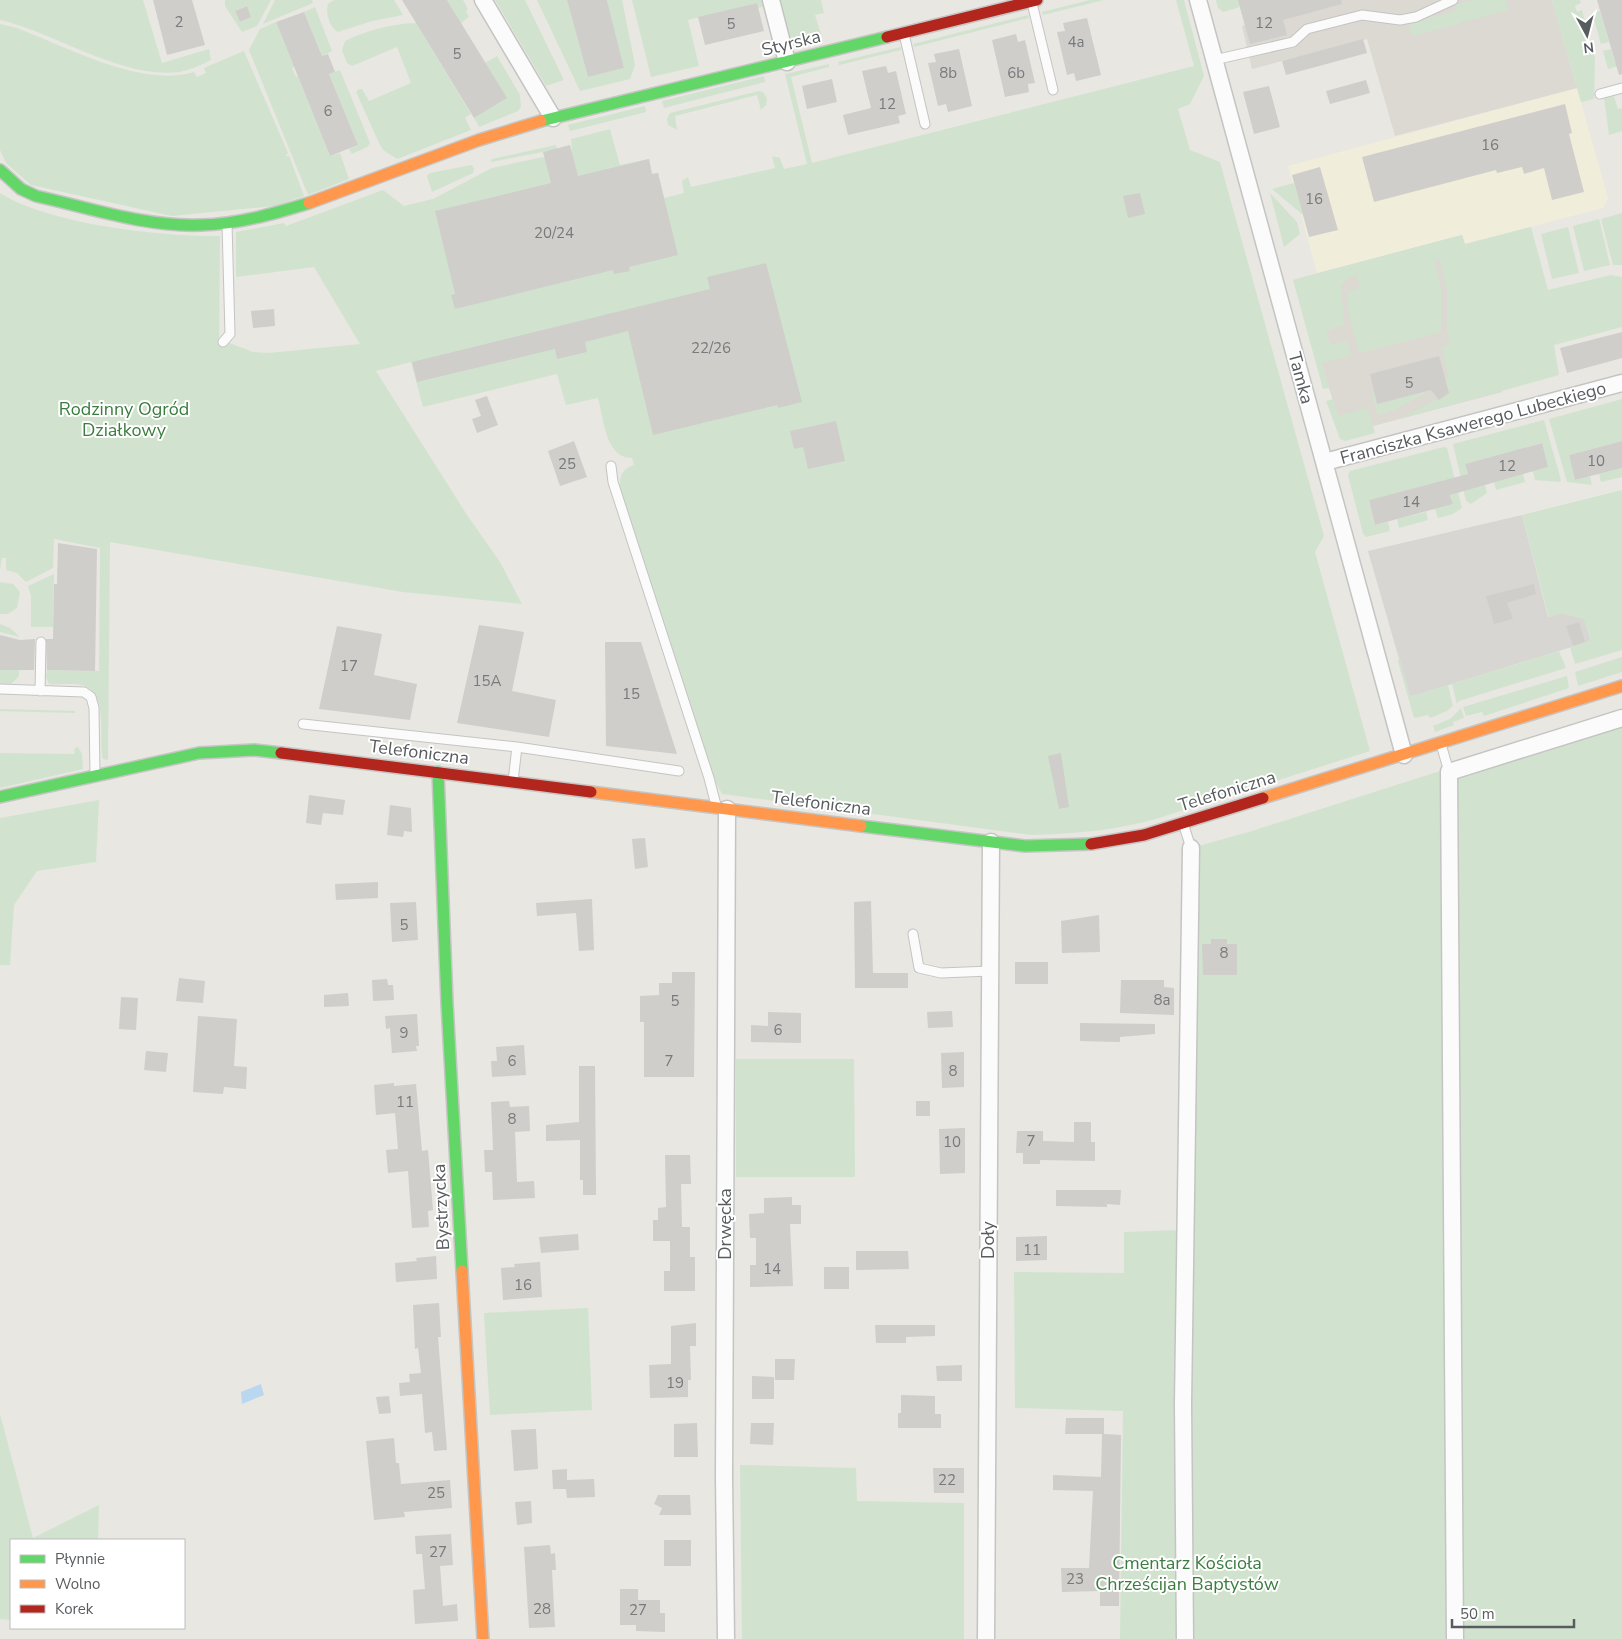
<svg xmlns="http://www.w3.org/2000/svg" width="1622" height="1639" font-family="'Nunito Sans',sans-serif">
  <rect width="100%" height="100%" fill="#e8e7e2"/>
  <!-- commercial -->
  <path fill="#f1eddb" d="M1577,88l31,110 -5,10 -138,36 -3,-9 -145,38 -29,-107z"/>
  <!-- industrial -->
  <path fill="#d8d6d2" d="M1522,515l26,102 12,-4 24,5 7,23 -181,56 -42,-146z"/>
  <!-- education -->
  <path fill="#dbd9d2" d="M1238,0h314l25,88 -182,48 -28,-97 -115,30 -10,-43 3,-1z
    M1462,235l40,157 -159,42 -47,-155z"/>
  <!-- green -->
  <path fill="#d1e3cf" fill-rule="evenodd" d="M0,0h143l19,63 47,-14 2,11c-10,5 -21,10 -32,12 -57,7 -123,-39 -179,-52z
    M225,0h46l-14,26 -15,6 -17,-26zM246,6l5,11 -11,5 -5,-11z
    M275,0h37l1,3 -50,21z
    M334,0h60l9,15 -31,6 -34,11c-8,-4 -13,-19 -10,-28z
    M447,0h16l5,9 -2,2 3,6 -8,6z
    M495,0h30l39,80 -18,6z
    M537,0h30l21,77 36,-9 -17,-68h15l13,65 -5,14 -50,12z
    M632,0h132l2,6 -8,2 -1,-5 -69,17 11,46 -48,11z
    M780,0h41l3,13 -9,2 6,19 -31,8z
    M1090,0h14l-61,15 -1,-3z
    M1176,0h8l20,76 -14,28 -12,5 12,41 30,12 104,374 -9,16 55,199 -211,67c-42,12 -83,16 -127,17l-310,-41 -6,-11 -95,-289c-3,-13 -1,-25 13,-29l-2,-7c-27,0 -28,-39 -34,-60l-32,7 -9,-31 -134,33 -12,-45 -35,9 91,144 33,47 22,42 -119,-12 -293,-50 -2,218 -5,-1c-5,-20 7,-69 -22,-74 -10,-2 -21,0 -32,-1l-3,-7 1,-7 52,1 1,-123 -46,-9 -1,29 -27,14 -9,-9 -11,-3v-12h-4l-2,12v-377c48,31 162,44 220,43l-1,103 34,13 16,1 91,-9 -46,-77 -78,10v-45l48,-9 2,3 97,-36 21,16 29,-7 59,-31 80,-17 -1,-12 39,-10 10,36 29,-6 3,15 6,-1 6,25 20,-5 -2,-12 6,-4 3,10 84,-19 -3,-12 8,2 4,11 23,-5 -22,-90 44,-10v3l-38,10 21,86 382,-97z
    M1216,0h22l2,7 -17,5 -5,-4z
    M1474,0h32l2,10 -96,26 -3,-10 2,-4 46,-11 -2,-6z
    M1552,0h28l1,3 -6,3 2,6 5,-2 13,48 -1,41 -13,3z
    M315,7l17,44 -10,5 -18,-44z
    M1600,11l9,31 -8,2 -9,-31z
    M1028,15l1,3 -115,29 -1,-3z
    M276,22l18,45 -2,1 4,9h2l32,79 10,-3 9,26 -41,16 -59,-145 11,-21z
    M416,23l55,91 -6,4 6,12 -74,29 -14,-9 -4,-7 -23,-51 3,-3h3l7,12 42,-18 -14,-36 -45,19 -5,-3 -5,-13 3,-9c23,-11 46,-17 71,-18z
    M0,24l17,4c50,19 124,60 177,44l3,5 9,-4 -2,-5 40,-17 44,102 -3,3h4l15,40 -29,10 -103,10 -141,-31 -25,-22 -6,-13z
    M901,47v3l-62,15 -1,-3z
    M1611,49l4,14 7,-2v4l-14,4 -5,-18z
    M497,56l23,39 1,12 -3,4 -39,16 -5,-9 32,-20 -21,-35z
    M340,70l30,73 -3,4 -15,7 -3,-5 9,-4 -29,-71z
    M764,76l1,6 -101,26 -2,-7z
    M759,91l4,1 4,6 -1,7 -5,5 -4,-15 -82,21 2,14 -9,-5 -1,-6 3,-6z
    M1614,96l4,13 4,-1v23l-13,4 -5,-37z
    M645,106l1,6 -76,19 -2,-6z
    M556,145l1,4 -66,13 1,-3z
    M472,165l2,4 -1,4 -41,19 -5,-16 3,-3z
    M1294,183l9,32 -31,-26z
    M1270,193l27,29 3,12 -16,13z
    M1622,213v52h-9l-12,-46z
    M1599,219l11,46 -26,6 -11,-45z
    M1531,227l17,63 63,-15 11,2v50l-68,18 5,30 -159,44 51,-27 -5,-6v-7l3,-1 -7,-30 8,-3 -3,-15v-40l-7,-31 -5,1 6,29v43l-82,21 -10,-38 -2,-23 13,-4 -4,-14 -13,8 -2,4 3,39 -18,6 5,14 16,-4 4,14 -29,8 7,25 -6,1 -30,-109 169,-45 3,9z
    M1568,227l11,46 -27,6 -11,-45z
    M1431,390l-39,21 -14,4 -6,-22 2,-1 4,12z
    M1333,399l5,17 30,-8 7,25 -30,8 -5,-2 -14,-38z
    M1622,399v42l-53,14 6,25 15,-4 2,9 -25,-3 -18,-63z
    M1544,420l17,60 -1,2 -25,-2 -2,-9 15,-4 -7,-24 -76,21 7,24 13,-3 2,8 -16,11 -5,-3 -13,-57z
    M1444,447l3,1 15,60 -9,6 -15,4 -3,-9 18,-5 -7,-24 -77,20 6,25 13,-3 2,9 -24,6 -3,-3 -15,-59 2,-4z
    M1622,468v9l-21,5 -2,-8z
    M1523,474l2,8 -29,8 -2,-8z
    M1622,490v160l-47,14 -5,-17 21,-7 -7,-21 -24,-6 -11,5 -27,-103z
    M1426,512l2,8 -29,8 -2,-9z
    M54,574l-1,53h-22v-31l-3,-10z
    M0,582l13,2 7,8 -3,16 -9,6h-8z
    M0,624l10,4 10,9 -20,-5z
    M1559,651l7,17 -107,33 -2,3 -5,-20z
    M1399,656l11,41 38,-12 5,21 -6,5 -17,7 -2,-3 -14,3 -16,-56z
    M1622,657v15l-44,14 -3,-14z
    M0,667l19,3v6l-8,8h-11z
    M1567,676l2,12 -85,28 -2,-4 -16,4 -3,-9z
    M1461,708l3,10 -11,4 1,3 -19,7 -2,-6 17,-7z
    M0,709l75,2v2l-75,-2z
    M1622,713v926h-502l3,-228 -108,-3 -1,-136 110,1v-41l55,-2 5,-380 68,-19z
    M78,747l4,7 1,15 -83,19v-35l74,1 1,-6z
    M99,800l-3,62 -59,9 -23,34 -4,60h-10v-147z
    M736,1059h118l1,118h-119z
    M588,1308l4,102 -102,5 -6,-102z
    M0,1414l33,124 66,-33 -1,35h-87v80l-11,-1z
    M740,1465l116,3 1,33 107,2v136h-222z"/>
  <!-- water -->
  <path fill="#b9d8f0" d="M261,1384l3,11 -22,9 -1,-12z"/>
  <!-- building -->
  <path fill="#cfcecb" d="M153,0h39l13,45 -38,10z
    M402,0h45l60,98 -33,20z
    M567,0h40l17,68 -36,9z
    M1238,0h103l1,4 -59,16 4,15 -37,9z
    M1597,0h25v74l-3,1z
    M757,3l7,28 -59,14 -7,-28z
    M247,6l4,11 -11,5 -5,-11z
    M304,12l18,44 6,-2 7,18 -6,2 29,71 -28,11 -54,-134z
    M1087,18l14,57 -25,6 -2,-8 -7,2 -10,-43 8,-1 -2,-8z
    M1016,34l2,8 7,-2 10,43 -7,1 1,8 -24,5 -13,-57z
    M1363,39l4,14 -81,22 -4,-14z
    M959,49l13,57 -24,6 -2,-8 -8,2 -10,-43 8,-1 -2,-8z
    M886,66l2,7 8,-2 10,43 -8,2 2,7 -52,12 -5,-20 28,-7 -9,-37z
    M832,79l5,23 -30,7 -5,-23z
    M1366,80l4,13 -40,11 -4,-13z
    M1269,86l11,41 -26,7 -11,-42z
    M1565,104l7,29 -3,1 15,58 -32,8 -8,-32 -20,6 -2,-7 -25,6 -1,-3 -122,32 -12,-45z
    M570,145l8,31 71,-17 3,15 6,-1 20,82 -49,12 1,4 -16,3 -1,-4 -158,39 -4,-14 4,-1 -20,-83 116,-28 -8,-31z
    M1320,167l18,63 -29,7 -17,-62z
    M1140,193l5,21 -17,4 -5,-22z
    M766,263l36,139 -24,6 -1,-3 -124,30 -25,-104 -43,11 2,10 -30,7 -2,-10 -138,33 -5,-20 298,-73 -3,-12z
    M274,309l1,17 -22,2 -2,-17z
    M1622,332v26l-55,15 -7,-25z
    M1439,356l10,37 -10,7 -8,-10 -54,14 -7,-30z
    M487,396l11,29 -21,8 -5,-14 9,-3 -6,-16z
    M836,421l9,40 -37,8 -5,-22 -9,2 -4,-18z
    M574,441l13,36 -27,9 -12,-35z
    M1622,441v27l-47,12 -6,-25z
    M1542,443l6,24 -98,28 3,9 -78,21 -6,-25 99,-26 -3,-10z
    M58,543l39,6 -2,122 -48,-1 -1,-31h7l1,-55h3z
    M1534,584l2,10 -29,9 6,16 -19,5 -8,-28z
    M1579,622l6,20 -12,4 -7,-20z
    M479,625l45,7 -12,59 44,9 -7,37 -92,-14z
    M337,626l45,8 -8,41 43,9 -7,36 -91,-11z
    M0,635l20,5 15,-1 -1,31h-34z
    M605,642h36l36,112 -71,-8z
    M1061,753l8,54 -10,2 -11,-53z
    M309,795l36,5 -2,15 -20,-2 -2,12 -15,-2z
    M390,805l21,3 1,24 -8,-1 -1,6 -16,-2z
    M645,838l3,29 -13,2 -3,-30z
    M378,882v16l-42,2 -1,-16z
    M592,899l2,51 -15,1 -3,-38 -39,3 -1,-13z
    M871,901l2,72h35v15h-53l-1,-86z
    M416,902l2,38 -26,2 -2,-39z
    M1099,915l1,37 -38,1 -1,-32z
    M1211,939h16v5h10v31h-34l-1,-31h9z
    M1015,962h33v22h-33z
    M672,972h23l-1,105h-50v-55h-4v-26l19,-1v-12h13z
    M179,978l26,3 -2,22 -27,-2z
    M387,979l1,6h5l1,15 -21,1 -1,-21z
    M1121,980h43v7l10,1v27l-54,-2z
    M348,993l1,13 -25,1v-12z
    M121,997l17,1 -2,32 -17,-1z
    M952,1011l1,16 -25,1 -1,-16z
    M768,1012l33,1v30l-50,-1v-17l17,1z
    M417,1014l2,32h-3l1,5 -25,2 -2,-25 -4,1 -1,-13z
    M198,1016l39,3 -3,47 13,1 -1,22 -22,-2 -1,7 -30,-2z
    M1080,1023l75,1v10l-35,3v5l-40,-1z
    M524,1045l2,30 -34,2 -1,-16h6l-1,-14z
    M146,1051l22,2 -2,19 -22,-2z
    M964,1052v35l-22,1 -1,-35z
    M579,1066h16l1,129h-13v-15h-3v-40l-34,1v-16l33,-3z
    M394,1083v3l22,-2 6,67 6,-1 5,60 -5,1 1,16 -17,1 -4,-57 -20,2 -2,-23 12,-1 -3,-36 -19,2 -2,-30z
    M509,1101l1,6 19,-1 1,25 -15,1 2,50 17,-1 1,17 -42,2 -1,-28h-7l-1,-22h9l-2,-48z
    M916,1101h14v15h-14z
    M1074,1122h17v20h4v19l-55,-1v4h-17v-11h-7l1,-22h26v10l31,1z
    M965,1128v45l-25,1 -1,-45z
    M665,1155h25l1,29h-10l1,43h8v30h5v34h-31v-20h6v-30h-17v-21h5v-12l8,-1z
    M1056,1190h65l-1,15 -13,-1v3l-51,-1z
    M792,1197v8h9v19h-11l3,62 -43,1v-22h6v-27h-6l-1,-24 15,-1v-15z
    M578,1234l1,16 -38,3 -2,-16z
    M1047,1236v24l-31,1v-24z
    M856,1251h52l1,18 -53,1z
    M436,1256l1,23 -41,3 -1,-19 22,-2 -1,-3z
    M540,1262l2,35 -39,3 -2,-32 14,-1 -1,-3z
    M824,1267h25v22h-25z
    M439,1303l2,34h-3l9,113 -13,1 -2,-19 -7,1 -3,-39 -22,2 -1,-13 11,-1 -1,-8 12,-1 -3,-25 -3,1 -2,-44z
    M696,1323v23h-6l1,34h-3v17l-38,1 -1,-33 22,-1v-38z
    M875,1325h60v11l-29,1v6h-30z
    M775,1359h20l-1,21h-19z
    M962,1365v16h-25l-1,-15z
    M752,1376l22,1v22h-22z
    M901,1395l34,1v18h6v14h-43v-15h3z
    M389,1396l2,17 -12,1 -3,-17z
    M1066,1418h38v16l17,1 -2,171h-19v-15l-38,1 -1,-24h28l4,-77 -40,-1v-15l48,2 1,-43h-37z
    M697,1423l1,34h-24v-33z
    M751,1423h23l-1,22 -23,-1z
    M536,1429l2,40 -24,2 -3,-41z
    M394,1438l2,25h3l2,21 49,-4 2,28 -48,4 1,5 -31,3 -8,-79z
    M933,1468h31v25h-30z
    M567,1469v11l27,-1 1,18 -28,1 -1,-9h-13l-1,-19z
    M658,1495h32l1,20h-32l3,-7 -8,-4z
    M531,1501l1,22 -15,2 -2,-23z
    M451,1534l2,31 -13,1 3,40 14,-2 1,17 -43,3 -2,-34 12,-1 -3,-35h-6l-1,-18z
    M664,1540h27v26h-27z
    M550,1545l1,9 4,-1 1,17h-4l3,57 -26,1 -5,-81z
    M620,1589h18v11h22v13h5v19l-29,-1v-6h-16z"/>
  <g fill="none" stroke-linecap="round" stroke-linejoin="round">
    <!-- lane casing -->
    <g stroke="#c4c4c3" stroke-width="11">
      <path id="lane" d="M1032,3l21,87
        M904,34l21,90
        M1214,60l79,-18 14,-13 55,-14 38,5 16,-3 37,-17
        M1600,94l22,-6
        M223,342l7,-8 -3,-110
        M611,466l2,16 96,296 7,27
        M0,689l84,3 7,5 3,11 1,68
        M40,691l1,-49
        M303,724l214,23
        M1441,744l8,28
        M513,781l4,-34 162,24
        M1183,823l8,25
        M913,934l6,34 22,5 49,-2"/>
    </g>
    <!-- street casing -->
    <g stroke="#c4c4c3" stroke-width="19">
      <path id="street" d="M483,0l70,118
        M771,0l16,62
        M1198,0l206,755
        M1325,462l297,-79
        M726,1639l-2,-161 3,-669
        M986,1639l5,-797
        M1185,1639l-2,-235 8,-556
        M1455,1639l-6,-867 173,-54"/>
    </g>
    <!-- fast casing -->
    <g stroke="#c5c5c4" stroke-width="14">
      <path id="fast" d="M541,121l346,-84
        M0,170l21,19 15,7c54,12 109,31 165,29 37,-1 72,-11 108,-22
        M438,772l9,231 15,268
        M0,797l199,-44 55,-3 27,3
        M861,826l164,20 66,-2"/>
    </g>
    <!-- slow casing -->
    <g stroke="#c5c5c4" stroke-width="14">
      <path id="slow" d="M309,203l170,-63 62,-19
        M591,792l270,34
        M1263,798l359,-112
        M462,1271l21,368"/>
    </g>
    <!-- jam casing -->
    <g stroke="#c5c5c4" stroke-width="14">
      <path id="jam" d="M887,37l150,-37
        M281,753l310,39
        M1091,844l53,-9 119,-37"/>
    </g>
    <!-- lane -->
    <use href="#lane" stroke="#fcfbfb" stroke-width="9"/>
    <!-- street -->
    <use href="#street" stroke="#fcfbfb" stroke-width="16"/>
    <!-- fast -->
    <use href="#fast" stroke="#63d668" stroke-width="11"/>
    <!-- slow -->
    <use href="#slow" stroke="#ff974d" stroke-width="11"/>
    <!-- jam -->
    <use href="#jam" stroke="#b3261e" stroke-width="11"/>
  </g>
  <g text-anchor="middle" dominant-baseline="central" stroke-width="4" stroke-linejoin="round" paint-order="stroke">
    <!-- number labels -->
    <g font-size="15" fill="#787a7b">
      <text x="179" y="22">2</text>
      <text x="1264" y="23">12</text>
      <text x="731" y="24">5</text>
      <text x="1076" y="42">4a</text>
      <text x="457" y="54">5</text>
      <text x="948" y="73">8b</text>
      <text x="1016" y="73">6b</text>
      <text x="887" y="104">12</text>
      <text x="328" y="111">6</text>
      <text x="1490" y="145">16</text>
      <text x="1314" y="199">16</text>
      <text x="554" y="233">20/24</text>
      <text x="711" y="348">22/26</text>
      <text x="1409" y="383">5</text>
      <text x="1596" y="461">10</text>
      <text x="567" y="464">25</text>
      <text x="1507" y="466">12</text>
      <text x="1411" y="502">14</text>
      <text x="349" y="666">17</text>
      <text x="487" y="681">15A</text>
      <text x="631" y="694">15</text>
      <text x="404" y="925">5</text>
      <text x="1224" y="953">8</text>
      <text x="1162" y="1000">8a</text>
      <text x="675" y="1001">5</text>
      <text x="778" y="1030">6</text>
      <text x="404" y="1033">9</text>
      <text x="512" y="1061">6</text>
      <text x="669" y="1061">7</text>
      <text x="953" y="1071">8</text>
      <text x="405" y="1102">11</text>
      <text x="512" y="1119">8</text>
      <text x="1031" y="1141">7</text>
      <text x="952" y="1142">10</text>
      <text x="1032" y="1250">11</text>
      <text x="772" y="1269">14</text>
      <text x="523" y="1285">16</text>
      <text x="675" y="1383">19</text>
      <text x="947" y="1480">22</text>
      <text x="436" y="1493">25</text>
      <text x="438" y="1552">27</text>
      <text x="1075" y="1579">23</text>
      <text x="542" y="1609">28</text>
      <text x="638" y="1610">27</text>
    </g>
    <!-- street labels -->
    <g font-size="18" fill="#595c5f" stroke="#fff">
      <text transform="translate(791 43) rotate(-14)">Styrska</text>
      <text transform="translate(1301 378) rotate(75)">Tamka</text>
      <text transform="translate(1473 423) rotate(-15)">Franciszka Ksawerego Lubeckiego</text>
      <text transform="translate(419 752) rotate(7)">Telefoniczna</text>
      <text transform="translate(1227 791) rotate(-17)">Telefoniczna</text>
      <text transform="translate(821 803) rotate(7)">Telefoniczna</text>
      <text transform="translate(441 1207) rotate(-93)">Bystrzycka</text>
      <text transform="translate(725 1224) rotate(-90)">Drwęcka</text>
      <text transform="translate(988 1240) rotate(-90)">Doły</text>
    </g>
    <!-- park labels -->
    <g font-size="18" fill="#3b7c3f" stroke="#fff">
      <text x="124" y="409">Rodzinny Ogród<tspan x="124" dy="21">Działkowy</tspan></text>
      <text x="1187" y="1563">Cmentarz Kościoła<tspan x="1187" dy="21">Chrześcijan Baptystów</tspan></text>
    </g>
  </g>
  <!-- legend -->
  <rect x="10" y="1539" width="175" height="90" fill="#ffffff" stroke="#bdbebf"/>
  <rect x="20" y="1555" width="25" height="8" fill="#63d668" stroke="#bdbebf"/>
  <text x="55" y="1564" font-size="15" fill="#595c5f">Płynnie</text>
  <rect x="20" y="1580" width="25" height="8" fill="#ff974d" stroke="#bdbebf"/>
  <text x="55" y="1589" font-size="15" fill="#595c5f">Wolno</text>
  <rect x="20" y="1605" width="25" height="8" fill="#b3261e" stroke="#bdbebf"/>
  <text x="55" y="1614" font-size="15" fill="#595c5f">Korek</text>
  <!-- north arrow -->
  <g transform="translate(1587 35) rotate(173)" stroke="#ffffff" stroke-width="4" paint-order="stroke">
  <path d="M0-4L9 19L0 12L-9 19Z" fill="#595c5f"/>
  <text y="-8" font-size="14" font-weight="bold" text-anchor="middle" fill="#595c5f">N</text>
  </g>
  <!-- scale -->
  <path d="M1452 1619v8h122v-8" fill="none" stroke="#595c5f" stroke-width="2.5"/>
  <text x="1460" y="1619" font-size="15" fill="#595c5f" stroke="#ffffff" stroke-width="4" paint-order="stroke">50 m</text>
</svg>
